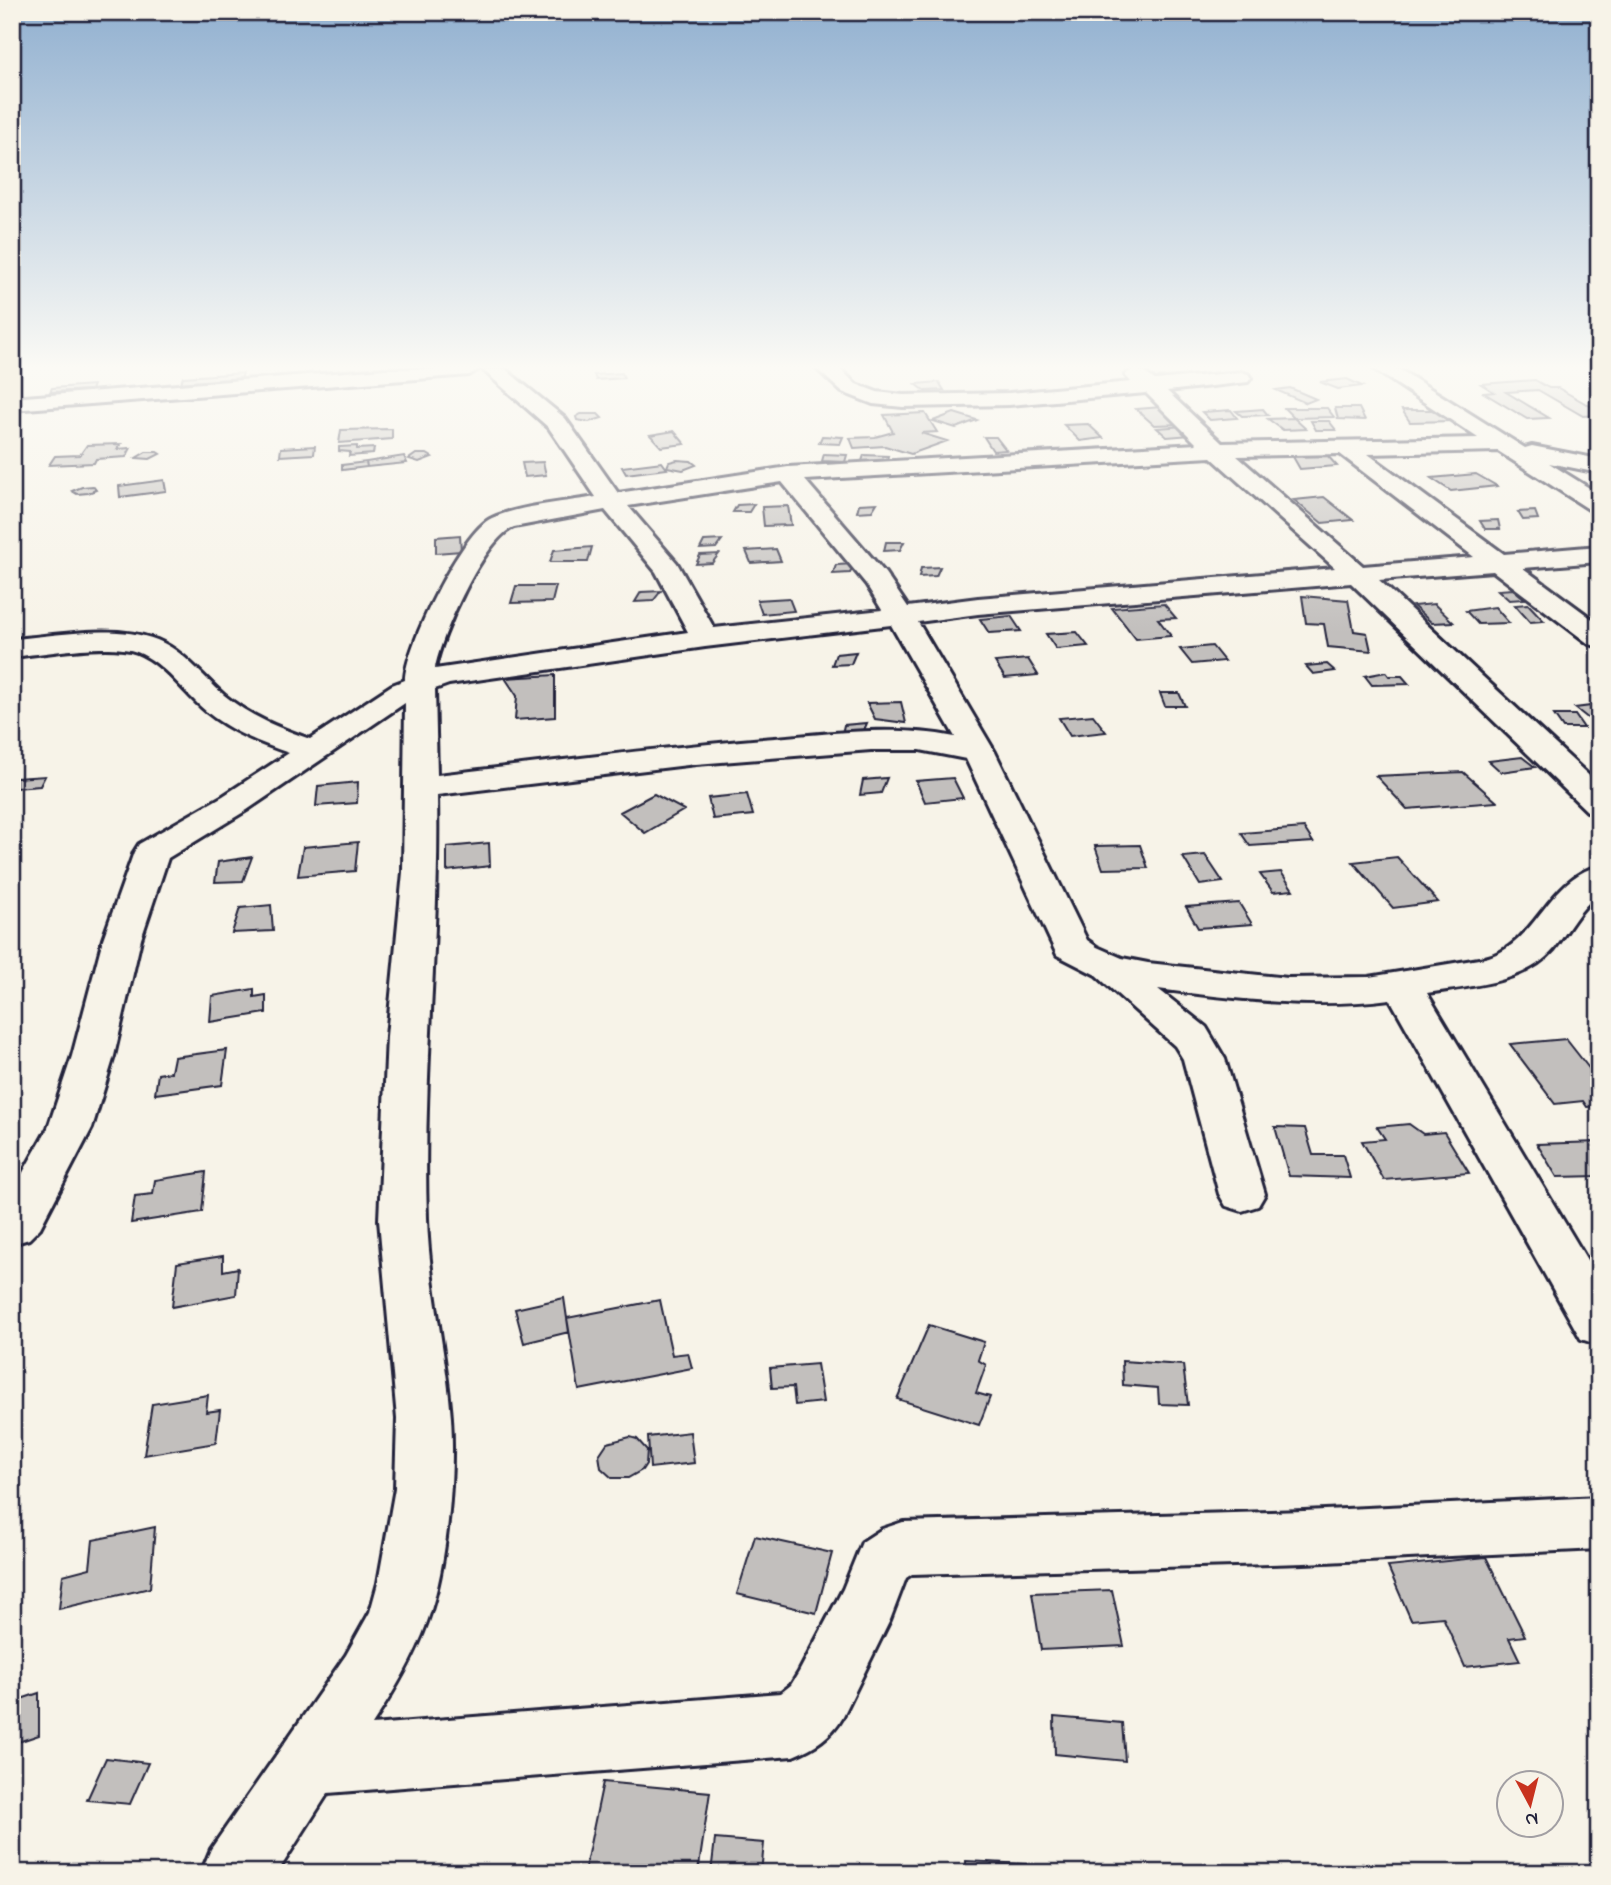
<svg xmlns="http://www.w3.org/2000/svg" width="1611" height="1885" font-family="'Indie Flower',sans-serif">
  <rect width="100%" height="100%" fill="#f7f3e8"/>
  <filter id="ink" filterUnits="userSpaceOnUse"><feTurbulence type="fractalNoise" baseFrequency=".0143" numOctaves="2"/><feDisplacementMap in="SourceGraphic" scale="14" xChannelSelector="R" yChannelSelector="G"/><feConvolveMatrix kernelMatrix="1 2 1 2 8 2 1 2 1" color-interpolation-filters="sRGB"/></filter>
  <g filter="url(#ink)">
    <!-- building -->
    <path fill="#c2bfbd" stroke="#22223b" stroke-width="2" d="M243,373l-2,6 -60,4 2,-6z
      M622,373l2,5 -28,2 -2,-5z
      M1347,379l15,7 -24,3 -18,-7z
      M1535,380l14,8h9l41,23v4l-16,1 -45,-26 -32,2 43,26 -22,1 -43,-26 10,-1 -13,-8z
      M939,382l5,8 -19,1 -9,-7z
      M93,385l-2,5 -41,2 2,-4z
      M1290,388l26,11 -10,4 -30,-13z
      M1162,407l20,17 -28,1 -18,-16z
      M1284,408h43l7,9 -40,1z
      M1335,408h24l6,12 -27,-1z
      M1263,409l5,6 -26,1 -6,-5z
      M1231,410l6,8 -27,2 -8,-8z
      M1402,410h40l10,11 -42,1z
      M925,413l12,19 -16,1 26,8 -36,13 -26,-8 -31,2 -4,-10 25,-1 18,-5 -9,-17z
      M954,413l23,7 -21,8 -23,-7z
      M581,414h17l4,4 -13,4 -12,-2 -1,-3z
      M1294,418l12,11 -23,1 -15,-11z
      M1311,421h18l7,9h-20z
      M1088,424l15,14 -23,3 -16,-16z
      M1184,426l8,9 -25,2 -10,-9z
      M392,429v10l-53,4 2,-13z
      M674,431l11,13 -24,3 -11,-12z
      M822,436l21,1 -3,7 -21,-1z
      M984,437h12l10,13 -13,1z
      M121,444l-4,5 14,-1 -5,9 -30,2 -2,4 -45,2 6,-9 25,-1 7,-10z
      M315,446l-1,8 -34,2 1,-8z
      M357,446v3l17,-1 -1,6 -24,2 1,-4 -11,-1v-4z
      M146,452h11l3,2 -10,5 -14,-1z
      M416,454h11l5,3 -13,5 -10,-3z
      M824,454l23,1 -2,7 -23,-1z
      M1326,454l11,12 -37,3 -8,-14z
      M864,455l24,1 -2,7 -24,-2z
      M404,456l3,7 -40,4 -1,-5z
      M677,460l14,1 5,4 -13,5 -16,-3 2,-5z
      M366,462l1,5 -25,3v-5z
      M543,462l3,13 -21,2 -3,-14z
      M662,462l5,7 -41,5 -4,-7z
      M1476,474l21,12 -46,5 -20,-13z
      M164,480l2,11 -46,6 -1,-11z
      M93,486l3,4 -8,3 -11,1 -5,-3 10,-4z
      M1324,497l29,23 -31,3 -28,-23z
      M877,503l-5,8 -15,1 2,-8z
      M754,504l-5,8h-16l4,-7z
      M788,506l3,19 -27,1 -2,-19z
      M1535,511l3,8 -15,1 -5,-8z
      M1498,520l2,9h-15l-5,-8z
      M460,535l1,16 -25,2v-16z
      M722,540l-6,8 -16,1 4,-8z
      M886,542h18l-4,8 -16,1z
      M592,547l-4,15h-38l4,-12z
      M776,549l5,12 -30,2 -5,-12z
      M719,554l-7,9 -16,1 4,-9z
      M855,564l-5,9 -17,1 3,-9z
      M940,567l-4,9 -17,1 2,-9z
      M516,586h40l-4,16 -41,1z
      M1513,589l12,10 -16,1 -11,-10z
      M661,591l-8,10 -18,1 6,-10z
      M1302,596l46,4 6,31 13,2 4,18 -43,-4 -4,-23 -18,-1z
      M789,598l5,13 -32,3 -5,-14z
      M1164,604l12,14 -18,1 13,17 -35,3 -24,-31z
      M1434,604l19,18 -21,1 -19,-17z
      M1528,604l16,17 -14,1 -15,-17z
      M1495,607l14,16 -31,1 -12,-13z
      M1011,616l10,15 -32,2 -9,-14z
      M1077,632l11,14 -32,3 -10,-15z
      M1212,646l12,15 -32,3 -12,-15z
      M856,652l-5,12 -19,1 4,-11z
      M1028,659l10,16 -33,3 -10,-16z
      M1327,664l8,7 -22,3 -7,-8z
      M1386,672l3,4h13l7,8 -37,1 -7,-9z
      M555,675v42l-40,3 2,-24 -12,-18z
      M1160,693h19l6,13h-20z
      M901,702l5,21 -31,-4 -8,-16z
      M1599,705v22l-24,-19z
      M1093,715l13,17 -36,4 -11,-18z
      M1554,715h21l9,13h-21z
      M867,723l-6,14 -20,1 3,-13z
      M1522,757l13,10 -34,5 -12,-11z
      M1463,772l34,30 -90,7 -31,-33z
      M45,776l-5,10 -24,2v-10z
      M887,778l-6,15 -21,2 3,-15z
      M953,778l10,20 -38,4 -9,-21z
      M358,782l-1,21 -41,3 2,-20z
      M654,794l30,16 -39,23 -25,-21z
      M747,794l6,21 -40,4 -5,-21z
      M1304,828l9,14 -63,4 -9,-13z
      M358,842l-3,29 -57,5 5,-29z
      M489,843l1,23 -43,5v-24z
      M1140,845l8,23 -45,1 -8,-23z
      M1205,855l18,27 -23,3 -17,-28z
      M252,857l-9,24 -28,1 3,-20z
      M1397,857l41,45 -45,6 -40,-46z
      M1281,872l12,18 -20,2 -13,-18z
      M1239,903l13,21 -54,4 -12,-21z
      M271,905l2,26 -41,2 8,-25z
      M254,989v8l12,-2v18l-56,9 2,-26z
      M1566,1039l33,42v25l-12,1 -4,-6 -28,3 -45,-60z
      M227,1050l-5,35 -67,9 3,-20 13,-2 3,-15z
      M1409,1124l14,10 21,-2 25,41 -85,7 -22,-39 23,-2 -8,-12z
      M1275,1127l30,1 8,27h30l7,23 -61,-2z
      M1599,1142v34l-42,1 -20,-33z
      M206,1172l-4,40 -71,11 4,-27 18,-2 2,-14z
      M223,1256v15l15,-3 -2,27 -64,12 5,-44z
      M564,1298l5,34 -45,11 -9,-34z
      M660,1300l12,55 16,-2 4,15 -113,22 -12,-72z
      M929,1325l55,17 -6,18 8,5 -10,28 14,4 -11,28 -82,-26z
      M1122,1361l61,4 5,40 -29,-1 -1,-16 -35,-3z
      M817,1364l6,38 -28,3 -2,-18 -21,1 -2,-20z
      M208,1395l-2,17 14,-2 -4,33 -72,12 8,-51z
      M690,1432l4,31 -44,5 -2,-31z
      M630,1437l7,2 10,11 -1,14 -4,6 -14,8h-16l-11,-10 -2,-13 8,-12z
      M155,1527l-5,61 -91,21 4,-34 27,-7 3,-28z
      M755,1536l77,17 -16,60 -79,-19z
      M1486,1557l39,79 -16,2 11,23 -55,6 -22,-50 -32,3 -23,-53z
      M1112,1590l12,56 -83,4 -9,-57z
      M39,1693v42l-27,9v-42z
      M1054,1717l68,6 3,38 -70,-7z
      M106,1758l42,5 -18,41 -43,-4z
      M603,1782l107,10 -12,81h-114z
      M715,1839l49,4 -3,30h-50z
      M966,1861l60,3v9h-60z"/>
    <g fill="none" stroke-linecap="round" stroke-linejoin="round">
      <!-- minor casing -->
      <g stroke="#22223b" stroke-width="6">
        <path id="minor" d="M384,369h95l-10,6 -457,35v-12z
          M482,369h23l60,49 53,75 170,-26 409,-23 -51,-51 -137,12 -106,2 -30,-3 -31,-12 -25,-23h23l16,15 21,8 26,3 106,-2 122,-11 -6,-7 8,-6 9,2 13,9 86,-8 7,2 3,4 -3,4 -81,9 55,52 256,-5 -104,-69h25l126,79 7,-2 67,13v14l-50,-10 50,31v18l-9,-2 -92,-59 -130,3 136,100 95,-8v16l-76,6 76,56v23l-10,-3 -96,-73 -114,9 220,205v29l-12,-3 -236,-228 -373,31 -60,8 77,130 92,188 10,7 25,11 26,5 140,15 81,-1 116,-19c52,-13 61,-79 114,-92v28c-20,14 -30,36 -45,55 -30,35 -85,37 -127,44l172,287v65l-18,-6 -191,-340c-77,10 -155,0 -232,-10l48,38 19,32 40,135 -7,12 -16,5 -16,-5 -7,-12 -36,-135 -8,-13 -79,-71 -39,-20 -91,-196 -46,-9h-49l-175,14 -259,31c3,141 -15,282 -10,423 2,67 19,133 24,200 4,57 -4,150 -24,204 -13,36 -34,71 -55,103l409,-32 10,-8 8,-13 44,-83 19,-47 20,-13 21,-7 401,-11 295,-14v52l-295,14 -392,11 -6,4 -16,42 -47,96c-12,21 -28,31 -50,40l-465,37 -51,80h-76l10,-24 135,-194 24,-43 8,-29 17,-95 2,-69 -18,-199 8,-184 16,-164 2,-169 -158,107 -79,48 -27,81 -27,117 -22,72 -52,100 -11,11 -17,5v-52l36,-64 24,-72 31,-117 31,-87 5,-8 84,-48 66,-43c-29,-10 -59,-22 -82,-41 -23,-19 -42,-49 -70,-60 -29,-10 -93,2 -125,5v-18c46,-3 101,-16 145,1 27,11 45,36 67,55 25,21 55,33 86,44l82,-54 13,-5c0,-32 57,-149 87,-162 26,-12 75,-16 104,-21l-47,-69zM1340,454l134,103 -111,9 -126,-110zM1211,457l124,111 -357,30 -70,9 -23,-34 -80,-93zM782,482l84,102 16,26 -168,18 -37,-65 -49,-57zM605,510l51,62 32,60 -253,37c5,-32 49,-131 79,-142zM891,625l64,112c-60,-12 -120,-4 -180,1 -113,9 -225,24 -338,37l-2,-86 14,-5 256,-37z"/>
      </g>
      <!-- minor -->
      <use href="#minor" fill="#f7f3e8" fill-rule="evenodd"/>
    </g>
  </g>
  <!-- sky -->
  <linearGradient id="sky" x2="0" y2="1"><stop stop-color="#91b0d0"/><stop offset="0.58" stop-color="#fbfaf5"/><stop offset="1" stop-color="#fbfaf5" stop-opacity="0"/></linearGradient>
  <rect width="1611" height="633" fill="url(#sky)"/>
  <!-- margin -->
  <rect width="1611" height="1885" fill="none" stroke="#f7f3e8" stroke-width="42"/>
  <rect x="21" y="21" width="1569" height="1843" fill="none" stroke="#22223b" stroke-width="2.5" filter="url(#ink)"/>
  <!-- north arrow -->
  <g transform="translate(1530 1804) rotate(173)"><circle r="33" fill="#f7f3e8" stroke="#a29fa3" stroke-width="2"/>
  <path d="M0-5L12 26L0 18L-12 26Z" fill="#c8321e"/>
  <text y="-10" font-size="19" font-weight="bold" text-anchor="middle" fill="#22223b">N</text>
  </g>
</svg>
